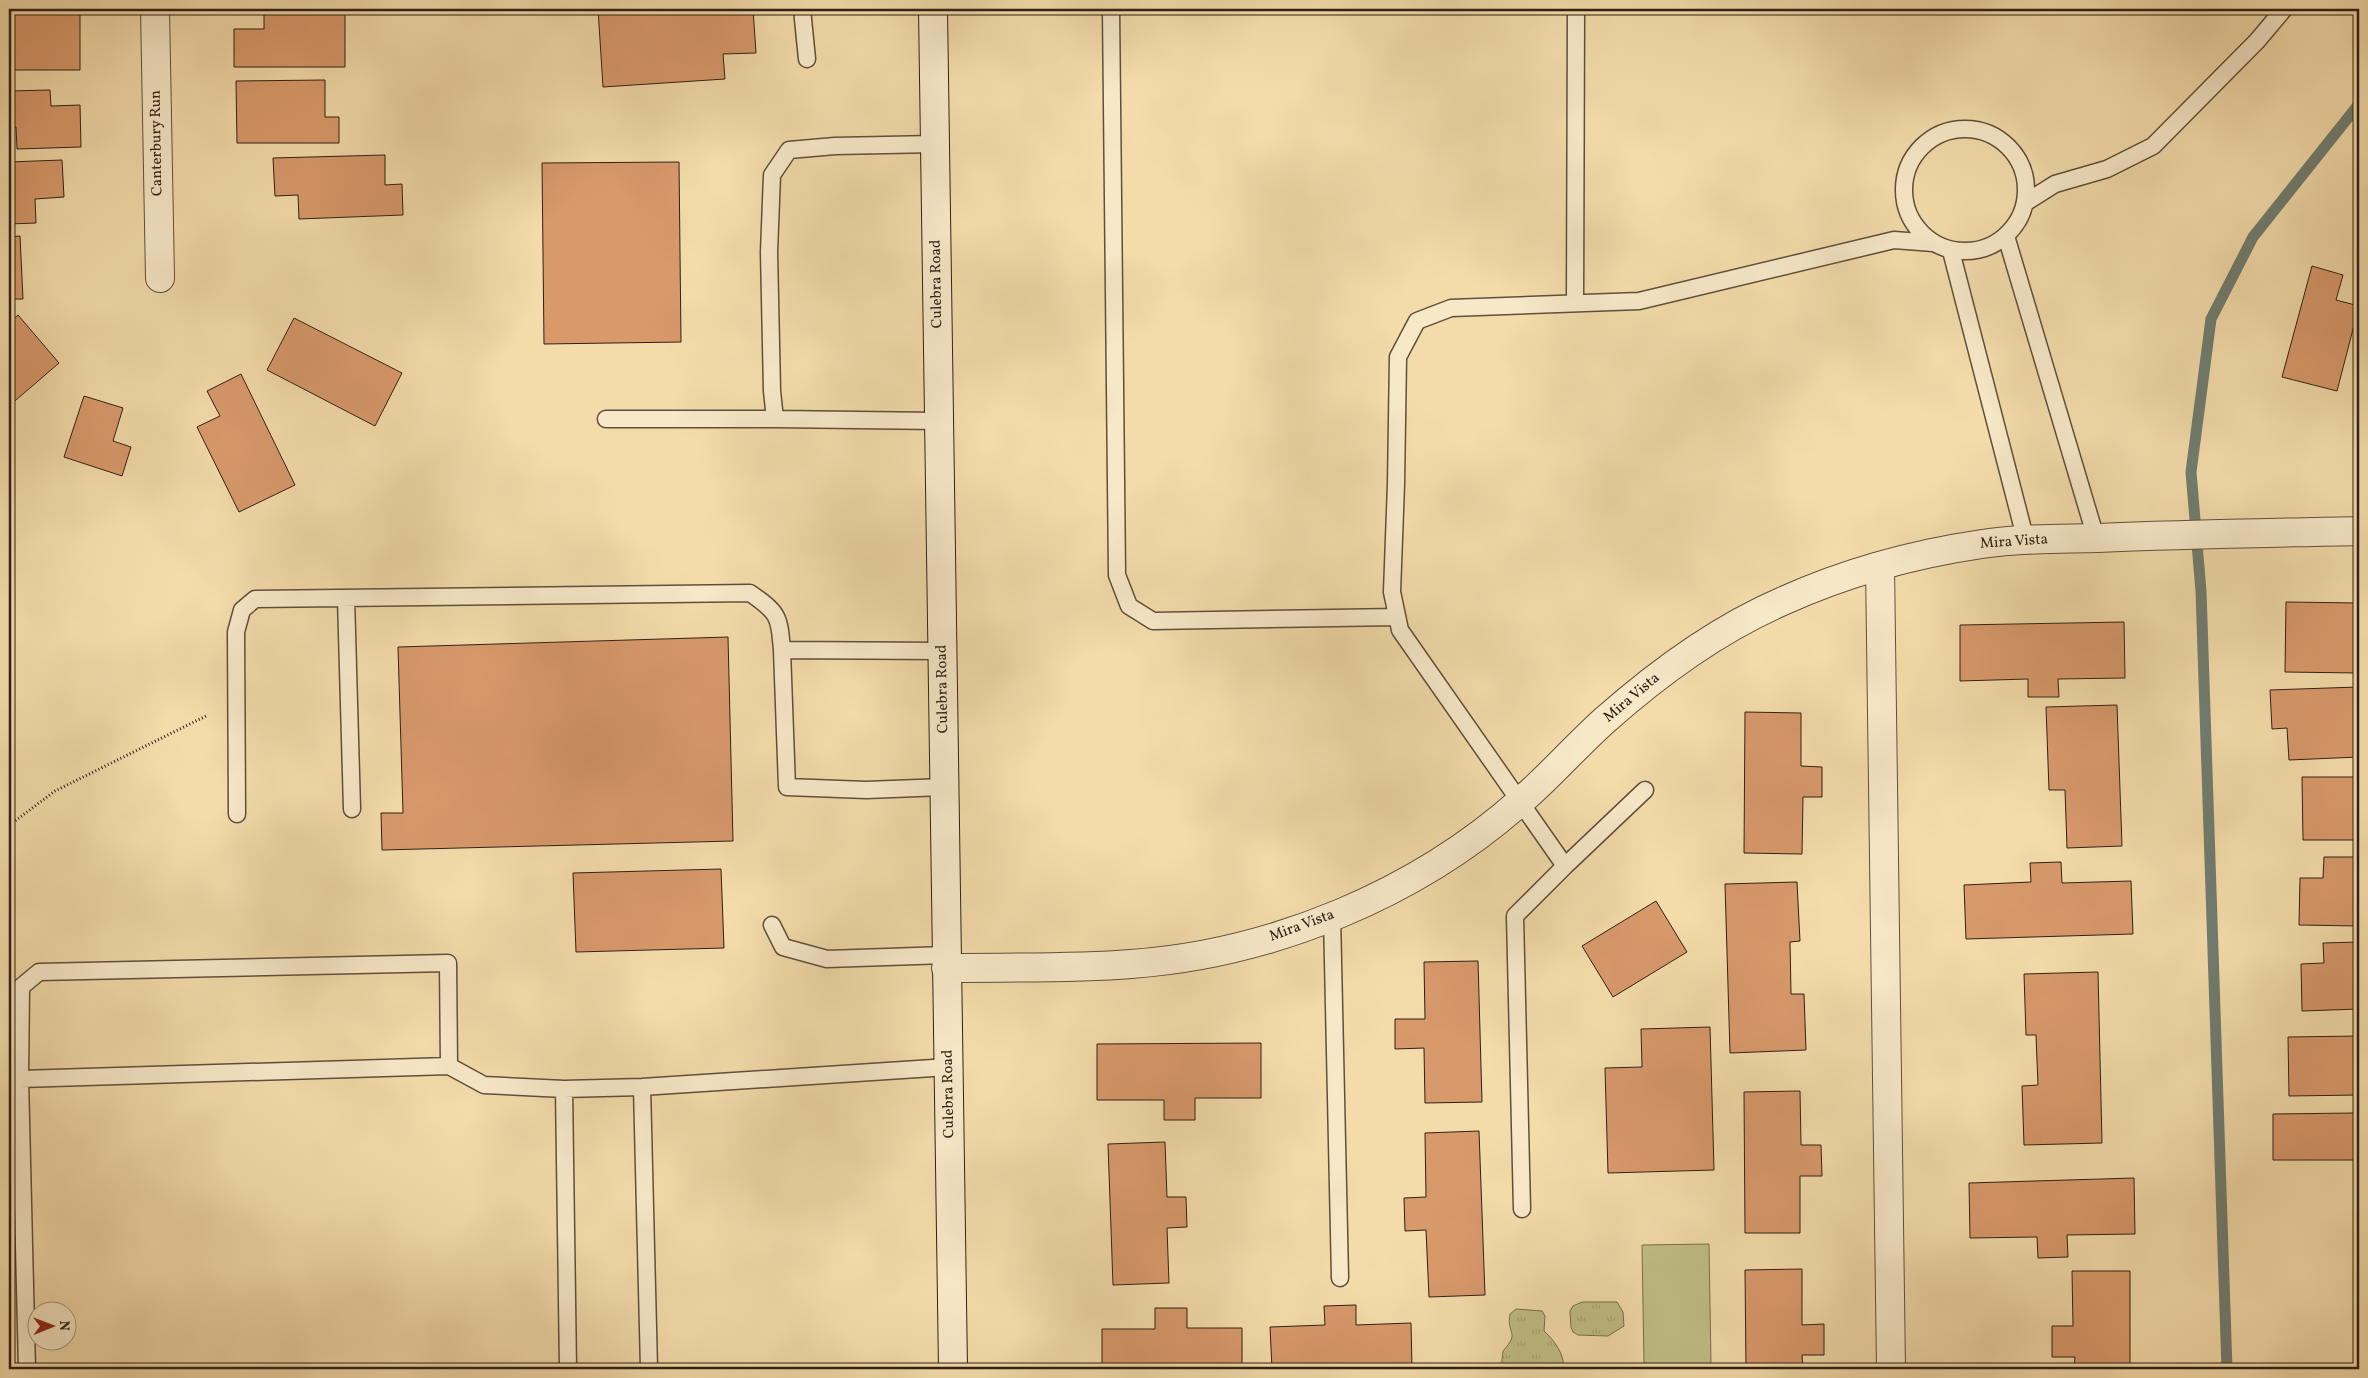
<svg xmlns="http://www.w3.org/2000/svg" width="2368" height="1378" font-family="Vollkorn,serif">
  <defs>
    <pattern id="grass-tufts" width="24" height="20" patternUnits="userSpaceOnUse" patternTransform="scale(1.25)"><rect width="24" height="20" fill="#c0be85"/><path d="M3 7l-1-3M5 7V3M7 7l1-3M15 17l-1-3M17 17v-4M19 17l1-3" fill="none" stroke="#a5a372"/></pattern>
  </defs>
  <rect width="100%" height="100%" fill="#f3dbaa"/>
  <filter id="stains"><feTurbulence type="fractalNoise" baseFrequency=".004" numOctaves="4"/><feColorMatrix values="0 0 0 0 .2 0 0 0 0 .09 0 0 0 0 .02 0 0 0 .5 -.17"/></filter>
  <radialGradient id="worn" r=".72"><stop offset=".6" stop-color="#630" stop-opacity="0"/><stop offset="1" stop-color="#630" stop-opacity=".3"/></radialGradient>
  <!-- grass -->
  <path fill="url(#grass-tufts)" stroke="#786f4e" d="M1582,1302h35l6,10 1,14 -16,10 -30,-1 -5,-3 -2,-5 -1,-16 3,-5z
    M1516,1309l26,2 3,5 -1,15c11,10 20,23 20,38h-63l2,-18c18,-20 3,-16 7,-37z"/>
  <!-- pitch -->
  <path fill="#c0be85" stroke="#786f4e" d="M1709,1244l2,120 -67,1 -2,-120z"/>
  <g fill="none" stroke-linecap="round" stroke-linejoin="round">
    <!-- stream -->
    <path stroke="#707d71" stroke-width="11" d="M2227,1369l-26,-778 -10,-119 20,-153 42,-82 106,-133"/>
  </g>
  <!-- building -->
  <path fill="#d8996b" stroke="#2f2017" d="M9,9h71v61h-71z
    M264,9h81v58h-111v-38h30z
    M598,9h155l3,44 -33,1 2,25 -122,8z
    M325,80v37h14v26h-102l-1,-62z
    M50,90l1,16 29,-1 1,42 -64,2 -1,-22h-7v-36z
    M385,155v30l17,-1 1,31 -104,4 -1,-24 -23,1 -2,-38z
    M62,160l2,37 -29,2 1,24 -27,1v-62z
    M679,162l2,180 -137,2 -2,-181z
    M20,236l3,63h-14v-62z
    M2312,266l31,9 -7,25 23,6 -22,85 -55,-14z
    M18,315l41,48 -50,43v-83z
    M294,318l108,55 -27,53 -108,-56z
    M241,374l54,111 -56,27 -42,-85 23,-11 -13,-25z
    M84,396l39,12 -10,33 18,6 -9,29 -58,-19z
    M2286,602l73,1v70l-74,-1z
    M2124,622l1,56 -67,1 1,18h-31v-18l-68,2v-56z
    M728,637l5,204 -351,9 -1,-37h22l-5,-166z
    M2358,687l1,70 -70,3 -2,-32 -15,1 -2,-39z
    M2117,705l5,141 -55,2 -2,-58h-16l-3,-83z
    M1745,712l56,1v53l21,1v30h-19l-1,57 -58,-1z
    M2302,777h57v63h-56z
    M2324,857h35v69l-60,-1 1,-47h23z
    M2061,862l1,21 69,-2 2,53 -167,5 -2,-54 67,-3 -1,-19z
    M721,869l3,79 -148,4 -3,-79z
    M1797,882l3,59 -10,1 1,52h13l2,56 -76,3 -5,-169z
    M1656,901l31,51 -74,45 -31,-51z
    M2359,942v67l-57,2 -1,-47 23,-1 -1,-20z
    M1478,961l4,141 -57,1 -1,-55 -29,1v-30h30l-1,-57z
    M2098,972l4,171 -78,2 -2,-59 16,-1 -2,-50h-10l-2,-61z
    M1710,1027l4,143 -106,3 -3,-105 37,-1 -1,-38z
    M2359,1036v59l-70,1 -1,-59z
    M1261,1043v55h-66v22h-31v-20h-67v-56z
    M1800,1091l1,54h20l1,31h-22v57h-55l-1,-141z
    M2355,1113l1,47h-83v-46z
    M1479,1131l6,164 -56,2 -3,-67 -21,1 -1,-33 22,-1 -1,-64z
    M1165,1142l2,55h19l1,30 -20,1 2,55 -56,2 -5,-141z
    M2134,1178l1,56 -68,1 1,22 -30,1 -1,-21 -67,1 -1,-55z
    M1802,1269v56l22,-1v31h-22l1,14h-57l-1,-99z
    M2072,1271h58v98h-56l1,-12h-23v-31h21z
    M1356,1305v20l55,-2 1,46h-140l-2,-42 55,-2 -1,-19z
    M1155,1308h32v20h55v41h-140v-40h53z"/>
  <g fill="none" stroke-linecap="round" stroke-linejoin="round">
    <!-- lane casing -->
    <g stroke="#604f3c" stroke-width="19">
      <path id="lane" d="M802,9l5,50
        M1111,9l6,566 12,31 24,15 244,-4
        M1904 190a61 61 0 1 1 122 0a61 61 0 1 1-122 0Z
        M935,144l-100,2 -46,4 -17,25 -3,77 3,139 3,28 164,2
        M2025,203l30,-19 52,-15 46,-23 104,-105 27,-32
        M2006,236l90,302
        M1951,251l75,290
        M1575,303l1,-294
        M606,419h169
        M346,598l6,211
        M942,651l-160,-1 5,137 79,3 78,-3
        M237,814l-1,-182 6,-22 13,-11 495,-6c29,20 29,23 32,57
        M1565,866l80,-76
        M1332,916l8,362
        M772,925l11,22 44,12 119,-4
        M20,1079l1,-92 18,-15 409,-9 1,103
        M642,1087l7,282
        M564,1089l4,280
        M1522,1209l-7,-293 50,-50 -165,-236 -8,-38 4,-108 2,-127 19,-36 34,-13 188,-7 255,-61 39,3
        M27,1369l-7,-290 429,-13 35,19 80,4 78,-2 306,-20"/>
    </g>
    <!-- street casing -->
    <g stroke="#604f3c" stroke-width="30">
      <path id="street" d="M155,9l5,269
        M1880,566l11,803
        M946,968c62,-1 124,1 185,-4 141,-10 286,-70 391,-164 29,-25 54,-54 83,-80 53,-47 113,-91 178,-119 64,-29 131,-47 199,-57 38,-6 78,-5 116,-6 87,-4 174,-5 261,-7"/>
    </g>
    <!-- secondary casing -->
    <g stroke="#2f2017" stroke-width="30">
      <path id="secondary" d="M933,9l20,1360"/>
    </g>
    <!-- path -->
    <path stroke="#2f2017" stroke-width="3" stroke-dasharray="1 2.5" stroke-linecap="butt" d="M9,829l6,-8 40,-30 153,-76"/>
    <!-- lane -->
    <use href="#lane" stroke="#f7e8c8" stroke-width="16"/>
    <!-- street -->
    <use href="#street" stroke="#f7e8c8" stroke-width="28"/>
    <!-- secondary -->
    <use href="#secondary" stroke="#f7e8c8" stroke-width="28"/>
  </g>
  <g text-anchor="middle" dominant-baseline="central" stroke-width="4.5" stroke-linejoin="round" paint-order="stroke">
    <!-- street labels -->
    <g font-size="15" fill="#2f2017" stroke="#f7e8c8">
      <text transform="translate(157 143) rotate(-91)">Canterbury Run</text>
      <text transform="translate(937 284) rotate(-91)">Culebra Road</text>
      <text transform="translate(2014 542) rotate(-4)">Mira Vista</text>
      <text transform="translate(943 689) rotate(-91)">Culebra Road</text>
      <text transform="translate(1632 698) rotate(-40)">Mira Vista</text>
      <text transform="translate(1302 926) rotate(-20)">Mira Vista</text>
      <text transform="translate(949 1094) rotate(-91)">Culebra Road</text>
    </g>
  </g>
  <!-- margin -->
  <rect width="2368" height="1378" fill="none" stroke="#f3dbaa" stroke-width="30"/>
  <rect x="10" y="10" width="2348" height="1358" fill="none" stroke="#2f2017" stroke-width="2.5"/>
  <rect x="15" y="15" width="2338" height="1348" fill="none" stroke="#2f2017"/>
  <!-- north arrow -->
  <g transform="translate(52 1326) rotate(89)"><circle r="24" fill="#f7e8c8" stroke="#a79881"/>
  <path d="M0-4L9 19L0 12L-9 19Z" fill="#8f2418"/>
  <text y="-8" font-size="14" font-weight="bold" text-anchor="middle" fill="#2f2017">N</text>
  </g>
  <rect width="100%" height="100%" filter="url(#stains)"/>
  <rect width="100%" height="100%" fill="url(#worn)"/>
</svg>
